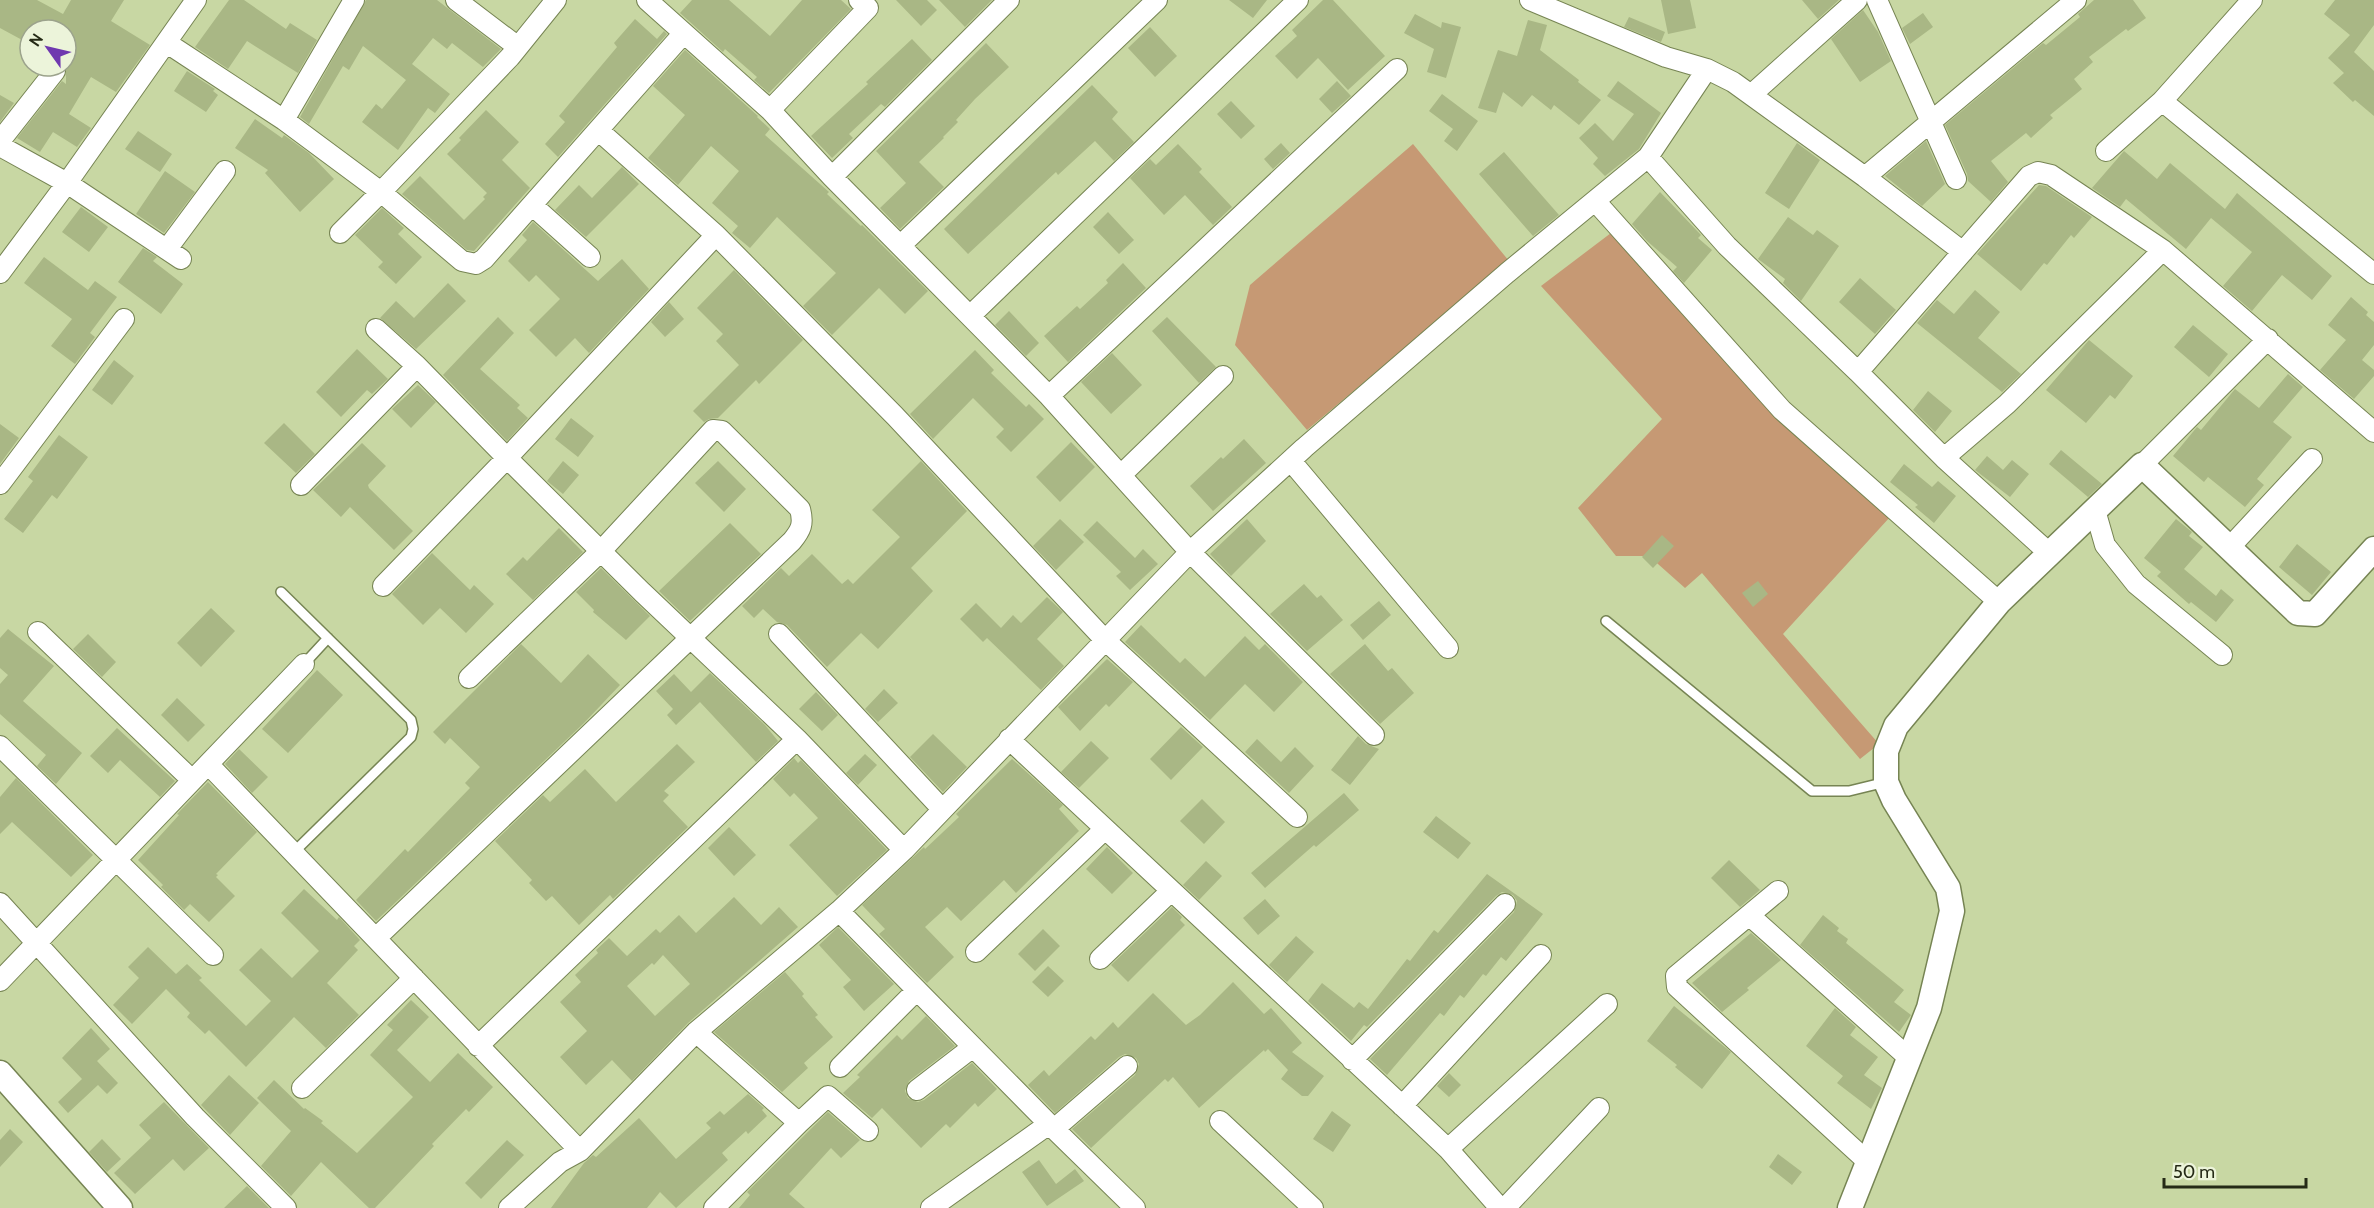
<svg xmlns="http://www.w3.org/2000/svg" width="2374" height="1208" font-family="Cabin,sans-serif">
  <rect width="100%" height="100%" fill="#c8d7a3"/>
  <!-- green -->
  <path fill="#c69974" d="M1413,144l96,117 -202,169 -72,-85 15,-60z
    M1611,233l279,284 -107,117 96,110 -19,15 -158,-186 -17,15 -36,-32h-33l-38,-48 84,-89 -121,-133z"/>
  <!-- building -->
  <path fill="#a9b785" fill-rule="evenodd" d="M0,0h37l26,14 8,-14h53l-13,21 39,24 -34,47 -25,-15 -22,37 22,14 -14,19 -24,-15 -13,20 -23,-14 45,-57 4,3v-54h-36l-6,11 -24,-13z
    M229,0h15l42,29 4,-6 27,17 -19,33 -51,-32 -19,28 -33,-22z
    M366,0h71l64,49 -18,18 -31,-24 -5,6 -14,-11 -21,26 38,30 -15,19 -7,-5 -30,42 -36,-28 14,-18 6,5 24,-29 -43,-34 -14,24 -6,-4 -34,58 -9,-7z
    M692,0h37l41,36 32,-36h39l10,9 -82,84 -15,-13 3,-3 -32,-28 -2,3 -43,-39z
    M896,0h31l10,10 -16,16z
    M939,0h53l-27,27z
    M1229,0h38l-14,18z
    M1323,0h10l52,56 -37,34 -30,-32 -21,21 -22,-23 22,-20 -5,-6z
    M1661,0h29l6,28 -28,6z
    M1802,0h37l-21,19z
    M2094,0h39l13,18 -18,13 -2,-2 -37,28 4,5 -19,17 8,10 -32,26 3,3 -22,20 -5,-5 -35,28 17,21 -17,20 -23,-21 -1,-7 -22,-49 98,-82 3,2 34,-28 -2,-3z
    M2335,0h39v25l-20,27 20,19v45l-19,-16 -2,2 -20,-19 11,-10 -16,-15 22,-23 -26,-21z
    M1863,10l15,22 13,29 -31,21 -29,-43z
    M1923,13l10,14 -23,17 -8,-16z
    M1415,14l26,14 1,-6 19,5 -15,51 -19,-6 7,-23 -30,-16z
    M1629,17l36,15 -4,10 -37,-15z
    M635,19l22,20 7,-8 3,3 -109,123 -13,-13 20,-22 -6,-6 58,-69 -3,-4z
    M1528,20l19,5 -7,25 39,30 -1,2 23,18 -22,25 -25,-20 -3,5 -19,-15 -10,12 -19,-15 -7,21 -18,-5 20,-58 19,6z
    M1150,27l27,29 -22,21 -27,-29z
    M912,39l20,21 -47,47 -4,-3 -32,30 4,4 -21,20 -21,-22 57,-52 -2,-2z
    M986,43l23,24 -34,32 -19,21 2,2 -15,15 1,1 -25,24 25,25 -44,42 -20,-21 26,-25 -30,-32z
    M685,50l73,66 -1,1 13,12 -5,6 64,57 -2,2 34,32 1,-1 66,66 -23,23 -26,-26 -47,47 -29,-29 33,-33 -59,-56 -27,31 -18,-15 6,-7 -26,-23 27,-32 -28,-25 -33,39 -30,-27 37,-43 -32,-29z
    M187,71l28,18 -2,2 5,4 -12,17 -32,-21z
    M1337,81l14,15 -19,17 -13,-14z
    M1618,81l43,32 -22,36 -34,27 -12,-12 5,-6 -19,-20 16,-15 18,18 21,-27 -27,-18z
    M1092,85l26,27 -6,7 22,23 -20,19 -19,-20 -37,34 -2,-3 -88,82 -24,-25z
    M1442,94l36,27 -21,30 -13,-10 9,-12 -24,-18z
    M0,95l14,8 -14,19z
    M1231,101l24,25 -14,13 -24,-25z
    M486,110l33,32 -17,18 28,28 -56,63 -7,-1 -65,-56 18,-18 44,44 21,-21 -2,-2 4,-4 -40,-39 14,-14 -2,-2z
    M255,119l27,19 2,-3 25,18 25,26 -34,33 -35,-39 3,-3 -33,-22z
    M138,131l34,23 -12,18 -35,-23z
    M1926,141l19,43 -23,22 -37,-30z
    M1281,143l9,10 -17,16 -9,-10z
    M1797,143l23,17 -31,49 -24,-16z
    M1178,144l24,25 -3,3 33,35 -19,18 -28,-30 -21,20 -34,-37 20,-19 6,6z
    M2124,151l33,28 13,-16 55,46 12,-16 95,83 -20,24 -30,-25 -30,36 -29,-25 29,-34 -41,-34 -25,31 -60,-50 -6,8 -28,-19z
    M1504,152l55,63 -26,21 -54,-62z
    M622,167l17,17 -53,53 -31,-27 24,-25 13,13z
    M165,171l30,21 -31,41 -28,-19z
    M2039,185l7,1 46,31 -18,21 -3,-3 -24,30 -3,-2 -23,28 -44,-37z
    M1660,192l41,43 -3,3 14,12 -28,33 -11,-12 4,-4 -30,-26 -15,-17z
    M81,207l27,20 -19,25 -27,-20z
    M382,208l22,20 -6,6 24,23 -26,27 -18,-17 5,-5 -28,-27z
    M1108,212l26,28 -15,14 -26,-27z
    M1788,217l25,18 4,-5 22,16 -38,55 -18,-18 2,-4 -27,-20z
    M533,222l65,59 24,-22 27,30 -60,64 -14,-15 -19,19 -27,-27 31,-31 -24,-24 -7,7 -21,-21 19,-21 -5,-5z
    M143,248l14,9 -4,4 30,23 -22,30 -43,-32z
    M44,257l44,33 7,-9 22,16 -27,36 5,4 -20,27 -24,-18 21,-27 -48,-36z
    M1123,263l23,25 -78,74 -24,-26 33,-30 3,3 28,-26 -2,-3z
    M734,270l69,70 -44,44 -3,-4 -38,38 -9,1 -5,3 -11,-11 46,-46 -23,-24 7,-7 -26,-26z
    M1860,278l36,32 -21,24 -36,-32z
    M448,283l18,18 -50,48 -36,-31 16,-17 18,17z
    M1975,290l25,22 -22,26 43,36 -19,18 -85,-69 20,-23 17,14z
    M2351,297l17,15 -2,3 8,7v23l-12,15 12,10v6l-20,23 -34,-29 26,-30 -18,-15z
    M669,302l15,17 -19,18 -14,-15z
    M1009,311l30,32 -13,13 -31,-31z
    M498,317l16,16 -34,36 40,36 -3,3 11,10 -21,23 -64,-66z
    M1167,317l49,50 -17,16 -47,-52z
    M2193,325l35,29 -19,23 -35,-30z
    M2089,340l44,36 -18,23 -5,-4 -24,28 -40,-33z
    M357,349l31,30 -14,13 -2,2 -5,-4 -26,27 -25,-25z
    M975,350l19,20 -3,3 35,34 3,-3 15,15 -33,33 -15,-15 8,-8 -31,-31 -40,41 -23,-25z
    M1112,353l30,32 -31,29 -30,-32z
    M114,360l20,16 -22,29 -20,-15z
    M2288,374l15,13 -30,35 19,15 -35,42 7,6 -19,22 -37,-30 -4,5 -31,-26 24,-29 4,3 34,-41 24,19z
    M418,385l18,17 -25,26 -19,-19z
    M1928,391l24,20 -17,21 -22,-22z
    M571,418l23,18 -16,21 -23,-18z
    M284,423l31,31 -19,19 -32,-30z
    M0,424l19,14 -19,26z
    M59,435l29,22 -31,42 -5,-4 -29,38 -19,-14 29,-38 -5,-4z
    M1244,439l22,24 -53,48 -23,-25 31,-29 2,2z
    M1071,442l24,25 -35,35 -24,-25z
    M362,443l24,23 -18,19 1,3 44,43 -19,19 -44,-43 -9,10 -28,-27z
    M2061,450l41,34 -14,13 -39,-33z
    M1987,456l16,14 9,-10 17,14 -19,23 -35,-27z
    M563,461l16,14 -16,19 -16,-13z
    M718,461l28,28 -22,23 -29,-29z
    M921,461l46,50 -56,57 22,23 -55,58 -17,-16 -34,34 -40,-42 -10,-3 -14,-13 -9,9 -12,-12 39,-38 8,8 23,-22 30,30 6,-5 5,5 47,-47 -28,-27z
    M1904,464l28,23 6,-6 18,15 -22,27 -19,-16 3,-2 -28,-23z
    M1060,519l24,23 -28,28 -23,-24z
    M1247,519l19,22 -35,35 -21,-22z
    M2176,519l16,13 -3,4 14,11 -19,22 32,27 5,-7 13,11 -18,22 -25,-20 -2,2 -32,-28 4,-4 -17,-14z
    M1097,521l38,37 8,-9 15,15 -28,26 -14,-14 5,-4 -38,-37z
    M730,523l31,31 -71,67 -31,-30z
    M559,528l24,24 -50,48 -27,-26 17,-17 4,4z
    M1662,535l12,11 -21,22 -11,-11z
    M2297,544l34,28 -19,23 -33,-28z
    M432,553l38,37 4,-5 20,19 -28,29 -26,-25 -17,17 -31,-31z
    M601,568l49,48 -24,24 -33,-28 1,-2 -18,-18z
    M1758,581l10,13 -15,13 -11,-14z
    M1304,584l13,14 4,-3 22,25 -36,31 -37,-37z
    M1047,597l16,15 -26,27 27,27 -23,24 -54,-52 -4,4 -23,-23 16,-16 25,25 12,-13 8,8z
    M1379,601l12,14 -28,25 -13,-15z
    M211,608l24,23 -34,36 -24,-24z
    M1141,625l39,38 5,-5 20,19 40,-41 14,14 6,-6 38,38 -29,30 -29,-28 -35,36 -85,-78z
    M8,629l46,37 -31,35 59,52 -26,31 -19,-18 9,-11 -46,-41v-30l8,-9 -8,-7v-30z
    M88,634l28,28 -14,15 -29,-28z
    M521,644l40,39 27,-29 32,31 -36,38 -208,198 -20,-21 49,-51 3,3 62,-64 -5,-5 15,-16 -30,-29 -5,6 -12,-12z
    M1365,644l23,27 4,-3 22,25 -34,31 -50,-50z
    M1107,659l26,23 -24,25 -3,-3 -26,27 -22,-24z
    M317,670l26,25 -55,58 -26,-24z
    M710,673l55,52 13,16 -22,21 -56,-60 -24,23 -9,-10 6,-6 -17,-18 18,-17 17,18z
    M884,689l14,14 -20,19 -13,-13z
    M816,692l22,23 -16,16 -23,-22z
    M177,698l28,27 -17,17 -27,-27z
    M1181,727l22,20 -32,33 -21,-21z
    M117,728l58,53 -15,16 -40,-37 -12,13 -18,-17z
    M933,734l34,33 -24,25 -33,-35z
    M1358,736l8,8 13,5 -29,36 -19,-15z
    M1257,739l24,23 14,-15 19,19 -25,27 -44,-41z
    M1091,741l18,17 -30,30 -18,-16z
    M677,744l18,18 -31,29 5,4 -6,6 25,26 -75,72 -3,-4 -31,30 -27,-29 -6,5 -17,-18 3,-3 -37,-39 48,-46 7,7 35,-33 31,33z
    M239,749l29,28 -16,16 -27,-29z
    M865,754l12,11 -19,20 -12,-12z
    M794,758l4,5 3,-3 86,90 -50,46 -48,-51 29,-27 -24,-25 -4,4 -17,-18z
    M1012,759l51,46 -4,4 20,22 -63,62 -12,-13 -43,41 -14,-14 -22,20 29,30 -27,26 -48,-49 6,-5 -23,-24 62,-58 1,2 34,-32 -3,-3z
    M16,778l77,77 -22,22 -59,-55 -12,12v-37z
    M208,782l49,50 -41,42 2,1 -2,2 19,19 -26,26 -19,-18 -6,6 -23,-23 2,-2 -25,-25 41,-45 -2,-1z
    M1344,793l15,17 -43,37 -2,-2 -49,43 -14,-15z
    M1202,799l23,23 -21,22 -24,-23z
    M1436,816l35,27 -13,16 -35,-27z
    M729,827l27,28 -22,21 -26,-28z
    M1107,847l26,26 -21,21 -26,-25z
    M1729,860l31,30 -20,17 -29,-29z
    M1206,861l16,15 -23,24 -16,-15z
    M1487,874l56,40 -37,47 -5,-4 -15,19 -3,-2 -19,24 -4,-3 -16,21 -4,-3 -53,62 -17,-16 144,-147 3,-11 -4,-6 -11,-3 -6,4 -129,131 -3,-2 -13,16 -43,-40 14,-18 32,25 5,-6 9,7 39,-50 3,2 24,-31 4,3z
    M304,889l33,31 2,-3 21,23 -6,6 4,4 -31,33 32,32 -33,33 -32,-31 -48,50 -37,-37 -4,4 -18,-17 3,-4 -24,-24 -34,35 -19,-19 26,-27 -11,-11 20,-20 28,27 11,-10 15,14 -3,2 47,46 25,-25 -32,-31 22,-22 31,30 27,-27 -38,-38z
    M734,897l27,28 18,-18 19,20 -110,96 -56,58 -20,-21 -26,25 -26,-28 27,-26 -27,-29 21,-20 -6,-7 23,-22 -2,-3 13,-12 18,18 29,-27 4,4 19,-18 17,18zM663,955l27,29 -35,32 -28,-30 25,-23 2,2z
    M1265,899l15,17 -22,19 -15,-17z
    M1172,907l10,10 -2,3 5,5 -57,57 -17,-17z
    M1823,915l16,13 -2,3 11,8 -2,4 58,47 -10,12 17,13 -12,17 -99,-87z
    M838,927l56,57 -30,27 -21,-24 8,-7 -32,-35z
    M1043,929l17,17 -25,25 -17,-17z
    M1751,933l30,27 -34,28 2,2 -27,22 -30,-29z
    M1296,936l18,16 -27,30 -18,-17z
    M1048,966l16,15 -16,16 -16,-15z
    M785,972l19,22 -2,2 16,19 -3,2 18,20 -29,26 4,5 -26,24 -68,-60z
    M1233,982l31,32 7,-6 31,35 -10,9 32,24 -16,20h-6l-21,-17 7,-9 -20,-21 -3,3 -1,-2 -65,58 -26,-31 -5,5 -3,-3 -74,69 -19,-19 63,-54 4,-11 -3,-6 -11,-4 -6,3 -64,56 -27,-28 16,-15 5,6 42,-40 4,4 18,-18 5,6 35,-35 33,32 14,-10z
    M411,1000l18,17 -32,33 33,32 28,-29 35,34 -24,25 -3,-3 -34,35 2,2 -59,62h-6l-48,-46 -30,34 -30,-30 30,-35 -34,-33 17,-18 30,29 1,-1 18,13 -2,2 36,30 56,-56 -43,-42 23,-25 -6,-5z
    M1674,1006l57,46 -29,37 -27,-22 2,-2 -30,-24z
    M1835,1008l21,19 -6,8 28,22 -14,18 18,13 -11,21 -34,-26 6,-7 -37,-30z
    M926,1016l29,30 -46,35 -4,10 3,7 10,4 6,-2 48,-37 25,26 -19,18 -3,-4 -25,25 -4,-4 -25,24 -39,-40 -10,10 -29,-25 17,-16 -3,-2 40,-40 5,5z
    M91,1028l19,21 -13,12 21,22 -11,11 -9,-9 -30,28 -10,-11 24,-23 -20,-21z
    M1449,1073l12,12 -12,12 -12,-11z
    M229,1075l30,28 -29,32 -29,-30z
    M748,1094l16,14 -2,2 5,6 -19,18 -2,-3 -24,22 6,7 -52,48 -16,-16 -13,16h-96l33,-45 9,-8 3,2 43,-39 37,41 35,-31 -5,-5 14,-12 4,4z
    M164,1102l45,46 -25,23 -11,-12 -38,35 -21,-21 37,-35 -12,-13z
    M1332,1111l19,14 -18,27 -20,-13z
    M828,1112l32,28 -19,18 -10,-10 -42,46 16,14h-66l11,-13 -3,-3z
    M10,1129l13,13 -23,25v-27z
    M102,1139l19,20 -14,13 -18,-20z
    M507,1140l17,15 -43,44 -16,-16z
    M1778,1154l24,18 -10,13 -23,-18z
    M1039,1160l17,24 19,-15 9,12 -37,25 -25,-34z
    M247,1186l22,22h-45z"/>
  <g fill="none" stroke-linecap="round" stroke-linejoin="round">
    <!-- service casing -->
    <g stroke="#768453" stroke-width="12">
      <path id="service" d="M281,592l130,128 2,9 -2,8 -118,116
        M1606,621l206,170h37l37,-9
        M304,664l24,-26"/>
    </g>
    <!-- minor casing -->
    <g stroke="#768453" stroke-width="22">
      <path id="minor" d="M354,0l-70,120 97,72 129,-135 46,-57
        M456,0l62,47
        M647,0l123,110 62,67 217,219 141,156 184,183
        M1530,0l136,57 41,12 -59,88 79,89 131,126 171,-196 9,-4 13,3 112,75 211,182
        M1877,0l79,179
        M167,43l117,77
        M1707,69l26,13 132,95 211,-177
        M1751,95l106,-95
        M2162,101l212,173
        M770,110l98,-102 -9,-8
        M598,130l118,105
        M0,141l55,-70
        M0,146l67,37 114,76
        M2106,151l56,-50 90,-101
        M832,177l177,-177
        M1865,177l98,75
        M1596,202l186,208 217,192
        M533,206l57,51
        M340,233l41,-41 81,69 14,3 8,-5 199,-225
        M901,245l256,-245
        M167,249l58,-78
        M0,273l67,-90 129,-183
        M971,315l327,-315
        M376,329l41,37
        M1858,372l86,86 63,-54 156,-154
        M1049,396l348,-327
        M1944,458l105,95
        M1291,461l157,187
        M2142,465l126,-126
        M1121,475l102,-99
        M0,484l124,-165
        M301,485l116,-119 90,92 209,-223 179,181 210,224 192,177
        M2095,510l10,35 31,39 86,71
        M2229,548l83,-89
        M383,586l124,-128 135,134 155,147 107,111
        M38,632l154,148
        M779,634l163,175
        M1009,739l402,375 37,35 52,59
        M0,746l213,209
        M209,765l371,386
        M1778,891l-102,85 1,11 191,175
        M0,903l195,214 91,91
        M839,911l210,213 86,84
        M1749,915l160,143
        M376,938l416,-397c9,-11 12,-17 8,-32l-78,-78 -9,-1 -112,121 -132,127
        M976,952l129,-123
        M1100,959l71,-68
        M0,981l304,-317
        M696,1032l103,91 -85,85
        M478,1046l319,-307
        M1352,1060l153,-156
        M840,1067l77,-77
        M302,1088l112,-110
        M917,1090l56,-43
        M1402,1106l139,-151
        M1220,1121l93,87
        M799,1123l29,-27 40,35
        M1054,1129l73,-63
        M1448,1149l159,-145
        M509,1208l51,-46 20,-11 116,-119 143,-121 65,-61 286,-298 114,-104 203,-175 141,-116
        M931,1208l118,-84
        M1505,1208l94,-100"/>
    </g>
    <!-- tertiary casing -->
    <g stroke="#768453" stroke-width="27">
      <path id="tertiary" d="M0,1073l120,135
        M1850,1208l79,-200 23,-97 -4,-23 -54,-88 -8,-18v-31l10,-25 103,-124 143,-137 156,148 17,1 59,-65"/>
    </g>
    <!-- service -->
    <use href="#service" stroke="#fff" stroke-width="9"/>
    <!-- minor -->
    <use href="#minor" stroke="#fff" stroke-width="20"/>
    <!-- tertiary -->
    <use href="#tertiary" stroke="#fff" stroke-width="24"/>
  </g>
  <!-- north arrow -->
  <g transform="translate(48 48) rotate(304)"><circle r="28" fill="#ecf4da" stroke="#9ca38c" stroke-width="1.5"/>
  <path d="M0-4.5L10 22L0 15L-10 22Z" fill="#6f38af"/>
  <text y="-9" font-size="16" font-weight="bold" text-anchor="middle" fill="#252a16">N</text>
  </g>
  <!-- scale -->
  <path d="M2164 1178v9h142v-9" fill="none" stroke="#252a16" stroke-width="3"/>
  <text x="2173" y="1178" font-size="18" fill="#252a16" stroke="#ecf4da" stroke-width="4.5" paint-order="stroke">50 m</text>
</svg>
